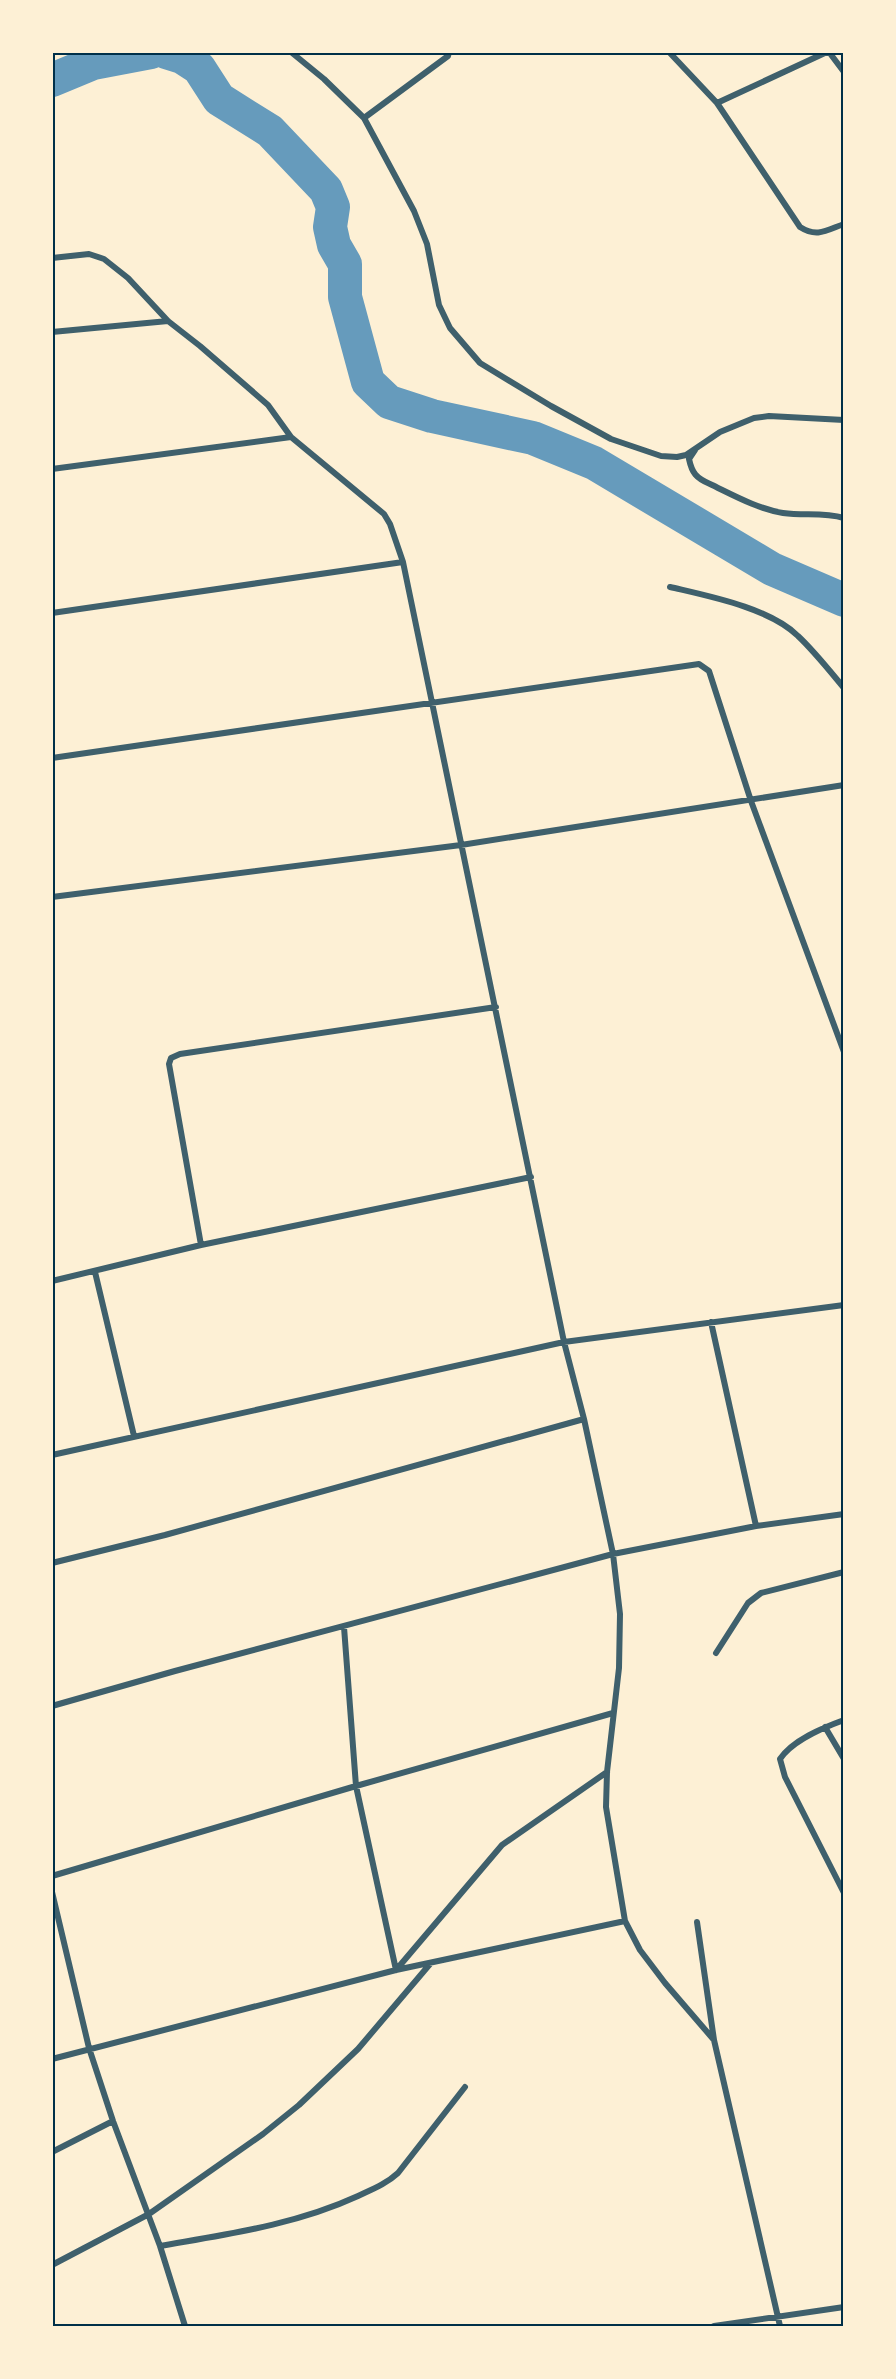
<svg xmlns="http://www.w3.org/2000/svg" width="896" height="2379" font-family="'Titillium Web',sans-serif">
  <rect width="100%" height="100%" fill="#fdf0d5"/>
  <g fill="none" stroke-linecap="round" stroke-linejoin="round">
    <!-- river -->
    <path stroke="#669bbc" stroke-width="34" d="M166,52l16,5 17,11 20,31 51,32 56,59 7,17 -3,20 4,18 11,19v33l23,85 21,20 43,14 101,22 61,25 178,106 72,31
      M52,80l41,-17 58,-11"/>
    <!-- minor -->
    <path stroke="#3f606c" stroke-width="6" d="M291,52l33,27 40,39 50,93 13,33 12,61 11,23 30,35 71,43 60,33 50,17 16,1 9,-2 34,-23 34,-14 15,-2 75,4
      M669,52l48,51 83,124c17,11 27,3 44,-3
      M829,52l15,20
      M717,103l110,-51
      M364,118l84,-62 1,-4
      M52,258l37,-4 15,5 24,19 40,43 32,25 68,59 23,32 93,77 6,10 13,38 161,780 20,77 29,135 7,60 -1,54 -12,104 -1,35 19,114 15,29 25,33 49,57 66,286
      M52,332l116,-11
      M695,450l-6,9c3,14 7,19 21,25 23,11 48,25 73,29 21,3 40,-1 61,5
      M52,469l239,-32
      M670,587c38,9 100,21 128,49 16,15 31,34 46,52
      M52,613l351,-51
      M52,758l647,-94 10,7 42,130 93,251
      M52,897l409,-52 383,-60
      M201,1245l-32,-181 2,-6 9,-4 316,-47
      M95,1272l39,164
      M52,1281l149,-36 330,-68
      M711,1322l45,204
      M52,1455l512,-113 280,-37
      M52,1563l113,-28 419,-116
      M344,1627l12,159 40,184
      M716,1653l32,-50 13,-10 83,-21
      M52,1706l123,-35 438,-117 143,-28 88,-12
      M844,1720c-22,8 -51,20 -64,39l5,18 59,116
      M825,1727l19,32
      M52,1876l304,-90 257,-73
      M52,1892l37,156 24,73 47,125 25,80
      M697,1922l17,118
      M396,1970l106,-125 105,-73
      M52,2059l344,-89 229,-49
      M52,2152l61,-31
      M160,2246c68,-12 135,-21 198,-50 15,-7 28,-12 40,-23l67,-86
      M52,2265l97,-51 114,-80 36,-29 59,-56 72,-85
      M714,2326l130,-19"/>
  </g>
  <!-- border -->
  <rect width="896" height="2379" fill="none" stroke="#fdf0d5" stroke-width="108"/>
  <rect x="54" y="54" width="788" height="2271" fill="none" stroke="#003049" stroke-width="2"/>
</svg>
